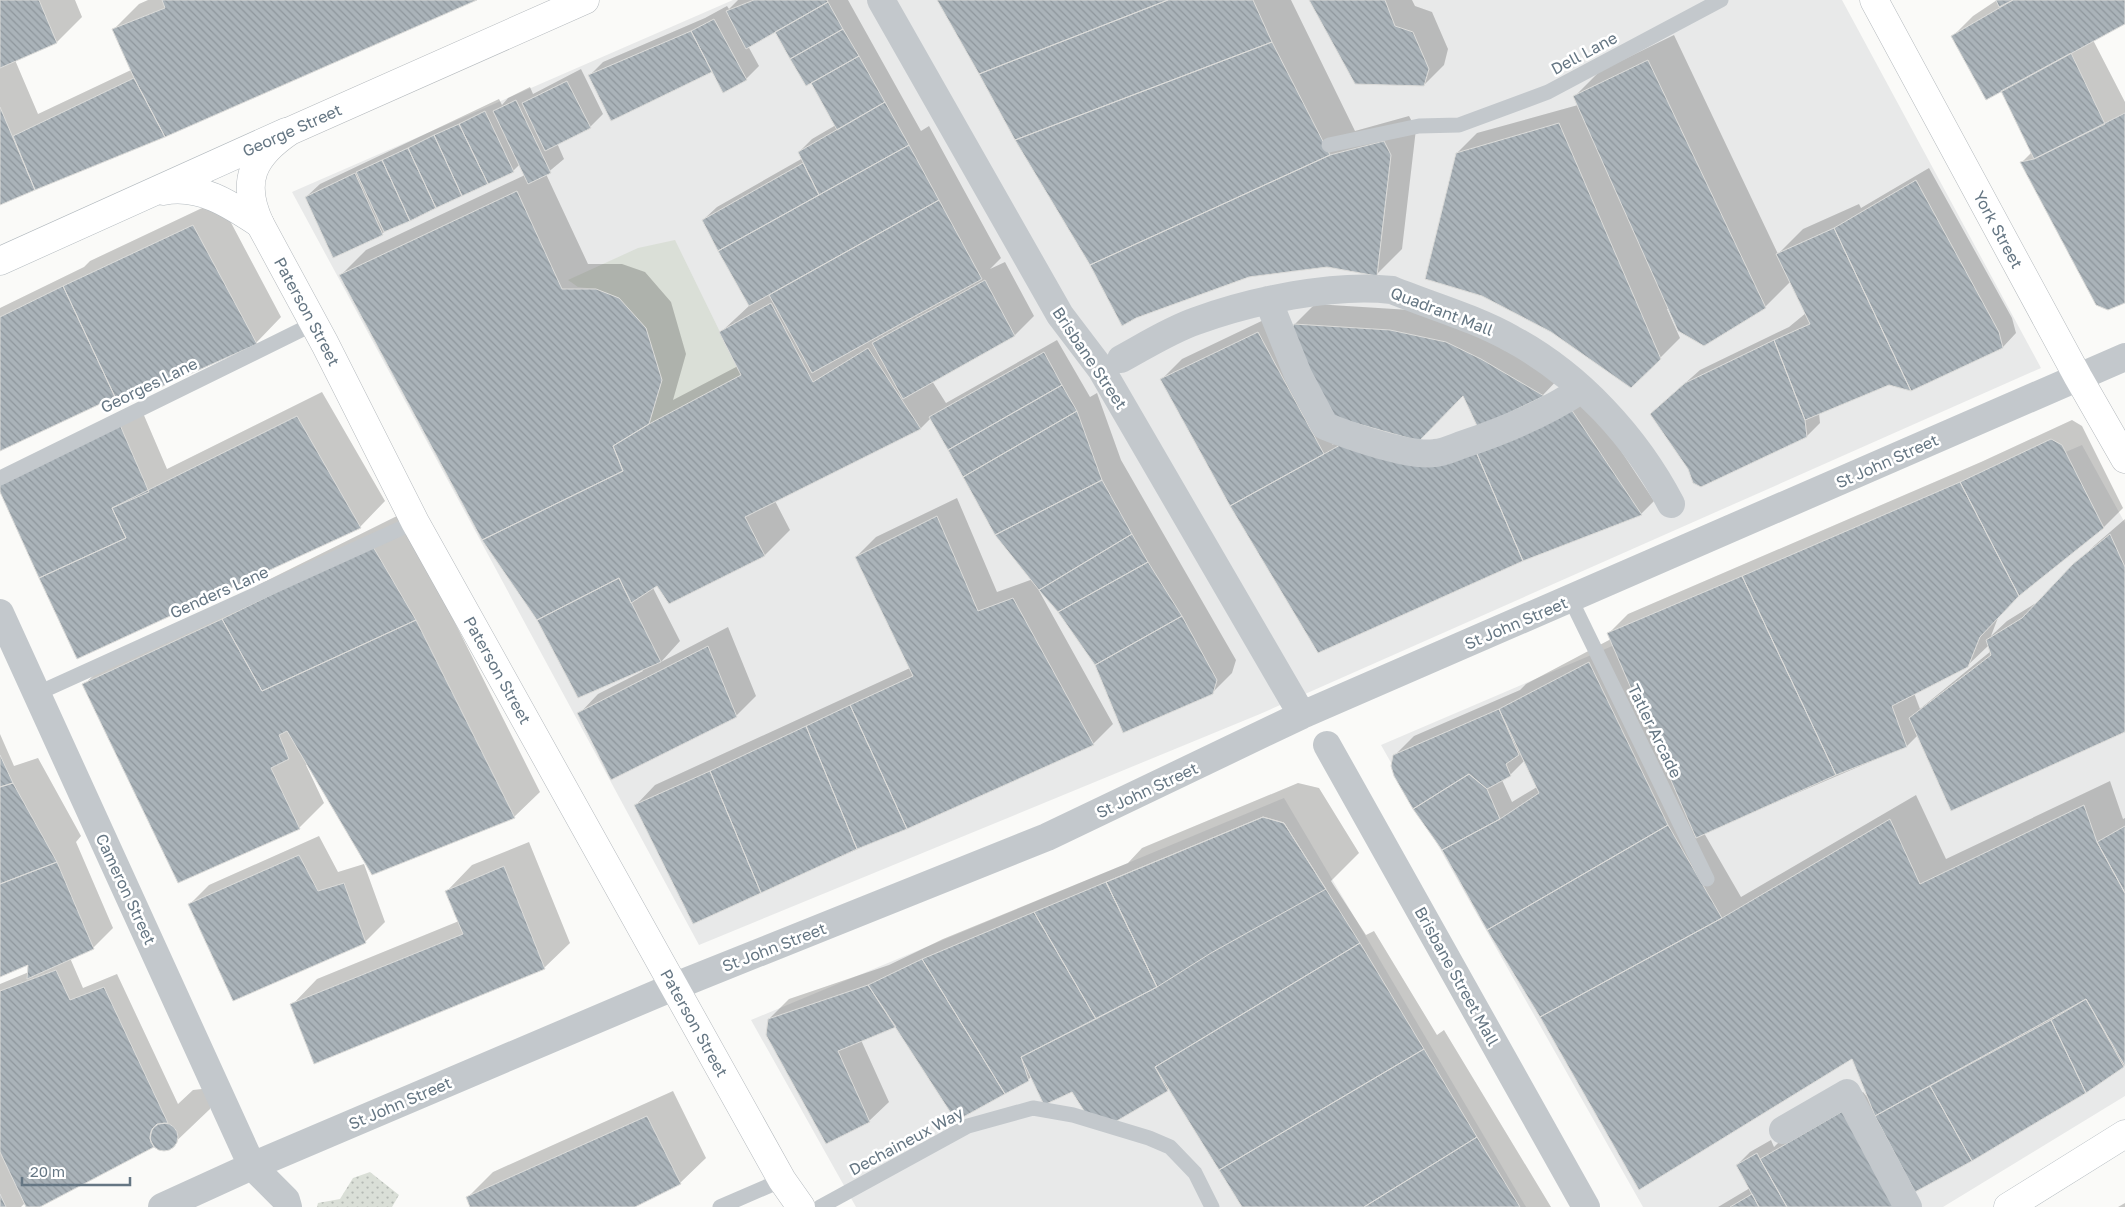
<svg xmlns="http://www.w3.org/2000/svg" width="2125" height="1207" font-family="'Golos Text',sans-serif">
  <defs>
    <pattern id="garden-dots" width="8" height="8" patternUnits="userSpaceOnUse" patternTransform="scale(1.25)"><rect width="8" height="8" fill="#dadfd7"/><path d="M2 2h.1M6 6h.1" fill="none" stroke="#b4b9b4" stroke-width="1.8" stroke-linecap="round"/></pattern>
    <pattern id="building-back-hatch" width="6" height="6" patternUnits="userSpaceOnUse" patternTransform="scale(1.25)"><rect width="6" height="6" fill="#aab3b9"/><path d="M-1 5l2 2M0 0l6 6M5-1l2 2" fill="none" stroke="#8e969c"/></pattern>
  </defs>
  <rect width="100%" height="100%" fill="#fafaf8"/>
  <!-- built -->
  <path fill="#e8e9e9" d="M733,0h1109l199,368 -781,346 -561,231 -407,-753z
    M2082,445l43,78v573l-182,111h-300l-262,-462z
    M1284,798l242,409h-670l-105,-187z"/>
  <!-- park -->
  <path fill="#dadfd7" d="M675,240l66,135 -75,45 -17,4 13,-44 -16,-52 -27,-30 -23,-9 -18,-2 -10,-7 70,-32z"/>
  <!-- garden -->
  <path fill="url(#garden-dots)" d="M370,1172l29,23 -7,12h-75l1,-4 22,-4 13,-21z"/>
  <!-- shadow -->
  <path fill="#0003" fill-rule="evenodd" d="M0,0h75l7,17 -25,25 -42,18 23,54 93,-44 -17,-41 25,-25 9,-4h326l-309,135 -165,69z
    M738,0h110l73,131 8,-5 72,132 -11,11 15,-7 29,54 -19,19 -83,46 14,22 111,-63 33,57 7,-4 24,67 115,200 -4,13 -20,20 -116,-29 -38,-53 -20,-22 75,135 -20,20 -399,178 -58,-117 19,-20 255,-117 -54,-111 20,-20 81,-39 40,94 36,-13 -102,-161 -10,10 -146,73 15,29 -25,25 -96,47 -11,-17 -5,3 27,53 -19,21 67,-35 28,69 -20,20 -157,-2 19,-20 45,-23 -1,-2 -301,-394 25,-25 159,-75 -5,-11 -7,7 -127,59 -4,4 -76,-37 14,-13 179,-85 3,6 6,-7 22,-11 3,7 48,-25 22,45 -13,13 -33,16 7,16 -18,15 42,90h34l23,8 26,30 15,52 -13,46 65,-34 -17,-34 29,-27 -47,-85 14,-13 86,-49 -4,-6 13,-13 24,-14 -25,-43 -36,-51 -27,15 11,20 -13,13 -33,-9 -102,50 -21,-45 13,-13 102,-44 22,-12 2,3z
    M938,0h353l64,131 54,-15 7,13 -14,120 -25,25 -50,-8 -236,-2z
    M1310,0h102l3,6 17,6 16,37 -4,16 -20,20z
    M1997,0h128v23l-32,17 32,62v199l-103,-139 10,-10 -30,-63 -49,-53 20,-20z
    M1674,35l104,219 25,-25 56,-25 2,4 68,-40 83,150 4,15 -13,14 -92,43 -22,-6 -70,29 1,10 -13,13 -142,-35 35,-31 89,-43 17,-14 -15,-32 -26,26 -98,2 13,29 -49,49 -174,-234 20,-20 101,-28 -3,-9 25,-25z
    M219,200l62,117 -25,26 -140,52 -116,54v-141l84,-41 6,-6z
    M1315,304l95,6 56,13 96,52 -19,20 -64,31 -15,-32 -131,21 9,19 -10,11 25,-13 91,19 137,-55 69,105 -13,13 -118,46 -361,-181 20,-20 96,-46 12,22 5,-11z
    M322,392l63,109 -25,26 -360,-38 140,-83 27,63z
    M2072,420l10,6 41,82 -20,20 -81,63 -23,24 -8,21 16,-15 34,-21 54,-55 30,-26v211l-207,5 -11,11 -203,87 37,64 175,-102 30,64 164,-78 12,35 1,3 2,-1v247l-39,27 -170,98 -24,17h-174l32,-19 -13,-23 13,-13 21,-12 3,7 7,-7 82,-48 8,10 -19,-45 -458,-301 20,-20 106,-46 6,-6 85,-45 -2,-6 19,-19 353,-152zM1989,645l2,6 -71,58 -6,-16 53,-27zM1525,760l12,27 -25,15 -10,-22 8,-5z
    M407,511l33,82 100,199 -26,25 -206,-53 -2,1 18,38 -25,25 -215,-143 25,-26 139,-65 10,-9z
    M0,734l14,32 24,-8 43,78 -5,6 37,86 -20,20 -23,10 13,30 34,-14 61,130 15,-14 9,-1 9,6 -1,14 -43,41 -9,-1 -4,-4 -117,62h-10l-2,-4 -4,4h-21v-223l29,-12v-9l-29,12z
    M1298,783l21,5 40,65 -28,28 35,54 8,-4 63,104 7,-5 107,177h-307l-75,-119 -2,2 -94,1 -41,-15 -4,4 -131,-54 -36,14 28,62 -20,19 -100,-102 20,-20 100,-34 54,-26 185,-76 14,-15z
    M319,836l19,36 26,-8 21,58 -20,20 -176,-37 20,-20z
    M529,842l41,101 -26,25 -252,37 25,-26 142,-58 -12,-30 25,-26z
    M673,1091l33,67 -26,25 -47,24h-161l-4,-10 25,-25z
    M2125,1203v4h-7z"/>
  <!-- building -->
  <path fill="url(#building-back-hatch)" stroke="#dcdcda" d="M0,0h39l18,43 -57,25z
    M162,0h315l-312,137 -31,-59 -22,-49 53,-21z
    M754,0h73l1,2 -82,47 -20,-38z
    M937,0h231l-189,74z
    M1168,0h85l19,42 -257,98 -36,-66z
    M1309,0h76l10,26 18,6 16,37 -5,17 -69,-2z
    M1996,0h17l-14,7z
    M2013,0h112v24l-139,76 -35,-64z
    M828,2l15,27 -53,30 -15,-27z
    M714,19l33,61 -24,13 -32,-62z
    M843,29l16,27 -53,30 -16,-27z
    M691,31l21,41 -101,49 -23,-46z
    M1272,42l58,113 -240,110 -75,-125z
    M2071,53l34,71 -71,35 -33,-68z
    M859,56l26,46 -48,28 -26,-47z
    M1648,60l118,248 -62,38 -26,-15 -105,-235z
    M134,78l31,59 -130,53 -22,-54z
    M567,81l24,47 -46,23 -23,-48z
    M516,100l35,73 -23,11 -35,-73z
    M885,102l24,43 -90,50 -21,-43z
    M0,107l35,83 -35,15z
    M485,111l29,61 -26,12 -29,-60z
    M2125,113v190l-17,7 -12,-5 -76,-143 14,-3z
    M1559,123l102,236 -30,29 -80,-56 -69,-36 -57,-17 31,-126z
    M459,124l29,60 -26,12 -28,-61z
    M434,135l28,61 -26,12 -28,-60z
    M1384,141l7,14 -14,121 -50,-9 -78,10 -113,41 -14,8 -32,-61 240,-110z
    M909,145l30,55 -190,106 -31,-55z
    M408,148l28,60 -26,13 -28,-61z
    M382,160l28,61 -26,11 -28,-60z
    M803,163l16,32 -101,56 -16,-31z
    M355,173l28,62 -50,23 -28,-61z
    M1916,180l83,152 4,16 -92,43 -77,-163z
    M517,191l45,98h34l23,9 27,30 16,52 -13,44 -36,22 10,25 -141,69 -143,-265z
    M939,200l43,79 -170,94 -43,-78z
    M193,225l64,119 -141,63 -1,-10 -52,-111z
    M1834,228l77,163 -22,-6 -84,35 -31,-80 36,-16 -34,-70z
    M985,280l30,56 -112,63 -31,-56z
    M63,286l52,111 -115,54v-134z
    M771,303l42,79 55,-34 53,81 -176,88 20,39 -96,48 -12,-18 -26,17 -12,-25 -82,42 -55,-80 141,-69 -10,-25 36,-22 92,-49 -22,-43z
    M1294,324l96,6 56,12 35,17 63,37 -66,32 -15,-32 -44,45 -89,-25 -41,-82z
    M1258,332l66,122 -94,52 -70,-127z
    M1774,340l31,80 2,17 -106,50 -8,-4 -5,-14 -38,-55 35,-31z
    M1044,352l18,33 -114,65 -19,-33z
    M1062,385l15,26 -114,66 -15,-27z
    M1571,409l71,106 -119,46 -49,-114z
    M1077,411l25,69 -107,55 -32,-58z
    M297,416l64,112 -284,131 -38,-81 87,-40 -14,-30z
    M120,425l29,67 -37,16 14,30 -87,40 -39,-86v-9z
    M2051,439l11,6 42,83 -85,68 -59,-114z
    M1342,444l132,3 49,114 -205,92 -88,-147z
    M1102,480l30,54 -93,56 -44,-55z
    M1960,482l59,114 -39,41 -12,30 -76,39 15,41 -71,28 -94,-199z
    M937,516l41,95 35,-13 81,147 -187,84 -57,-124 63,-29 -58,-119z
    M1132,534l16,28 -90,50 -19,-22z
    M2110,534l15,33v165l-174,79 -42,-93 82,-63 -5,-15 36,-22 51,-54z
    M372,545l44,75 -154,71 -40,-72z
    M1148,562l34,54 -87,49 -37,-53z
    M1742,576l94,199 -140,63 -89,-205z
    M619,578l42,84 -83,36 -41,-78z
    M1182,616l35,64 -4,14 -90,39 -28,-68z
    M222,619l40,72 154,-71 99,198 -143,57 -85,-144 -8,4 10,24 -18,9 29,61 -122,54 -96,-199z
    M708,646l29,71 -126,63 -34,-67z
    M1589,662l79,163 -181,105 -45,-80 58,-31 39,-26 -40,-84z
    M850,705l57,124 -50,20 -51,-123z
    M1499,709l20,46 -13,9 5,12 -24,13 -18,-15 -56,35 -19,-33 -3,-10 2,-11z
    M806,726l51,123 -96,44 -51,-122z
    M0,755l13,28 -13,4z
    M710,771l51,122 -68,31 -59,-119z
    M1469,774l18,15 13,30 -58,31 -29,-41z
    M13,783l44,79 -57,22v-97z
    M2084,805l13,37 28,51v173l-39,-67 -211,117 -23,-57 -213,131 -99,-173 182,-99 168,-99 30,65z
    M1263,817l21,6 76,120 -205,124 13,24 -53,31 -29,-8 -14,-22 -28,13 -23,-48 136,-70 -51,-105z
    M1263,817l21,6 42,66 -115,64 -54,34 -51,-105z
    M1668,825l54,93 -182,99 -53,-87z
    M2125,826v67l-28,-51z
    M299,855l19,36 26,-8 22,60 -133,58 -45,-97z
    M57,862l37,87 -67,30 1,-14 -28,12v-93z
    M504,866l41,103 -231,95 -24,-60 173,-70 -18,-43z
    M1106,882l51,105 -61,32 -62,-107z
    M1034,912l62,107 -75,38 8,24 -24,13 -83,-135z
    M1360,943l64,106 -205,121 -64,-103z
    M922,959l83,135 -49,27 -88,-136z
    M56,970l14,30 34,-13 64,136 -11,1 -5,5 -2,10 4,8 -114,60h-14l-26,-55v-161z
    M868,985l28,42 -58,24 32,71 -44,22 -60,-109 2,-16z
    M2086,999l38,68 -38,26 -35,-73z
    M2051,1020l35,73 -114,68 -42,-75z
    M1424,1049l53,88 -113,70h-122l-23,-37z
    M1930,1086l42,75 -57,31 -40,-76z
    M1843,1111l52,96h-108l-27,-48z
    M647,1116l34,68 -46,23h-165l-4,-10z
    M150 1137a14 14 0 1 1 28 0a14 14 0 1 1-28 0Z
    M1477,1137l43,70h-156z
    M1757,1153l3,6 27,48h-28l-23,-42z
    M0,1194l6,13h-6z
    M1752,1194l7,13h-29z"/>
  <g fill="none" stroke-linecap="round" stroke-linejoin="round">
    <!-- secondary casing -->
    <g stroke="#b3babf" stroke-width="29">
      <path id="secondary" d="M163,191c37,-7 67,13 97,33
        M0,261l286,-129
        M2008,1207l117,-73"/>
    </g>
    <!-- highway casing -->
    <g stroke="#b4b9bd" stroke-width="29">
      <g id="highway">
        <path id="s1" d="M585,0l-295,131c-37,25 -50,50 -30,93l65,120 90,178 367,658 19,27"/>
        <path id="s2" d="M1874,0l204,377 47,82"/>
      </g>
    </g>
    <!-- lane -->
    <path stroke="#c3c8cc" stroke-width="15" d="M1329,145l90,-19 40,-1 89,-33 173,-92
      M0,478l313,-154
      M1571,600l136,279
      M36,694l379,-172
      M720,1207l62,-27
      M820,1207l148,-81 65,-18 40,7 76,23 21,9 25,26 17,34"/>
    <!-- street -->
    <path stroke="#c3c8cc" stroke-width="28" d="M881,0l179,315 41,54 201,346
      M1268,300l30,75 27,51c25,10 84,31 110,27 10,-1 20,-6 29,-9 42,-14 81,-30 118,-55
      M1121,359c24,-13 49,-29 75,-38 55,-20 138,-38 196,-31 39,16 83,28 120,49 67,36 124,98 159,165
      M0,613l252,553 34,34 2,7
      M1327,745l259,462
      M1783,1130l64,-37 61,114
      M162,1207l90,-41 421,-179 374,-150 255,-122 823,-358"/>
    <!-- secondary -->
    <use href="#secondary" stroke="#fff" stroke-width="28"/>
    <!-- highway -->
    <use href="#highway" stroke="#fff" stroke-width="28"/>
  </g>
  <g text-anchor="middle" dominant-baseline="central" stroke-width="5" stroke-linejoin="round" paint-order="stroke">
    <!-- street labels -->
    <g font-size="16" fill="#657683" stroke="#fff">
      <text transform="translate(1584 53) rotate(-28)">Dell Lane</text>
      <text transform="translate(292 130) rotate(-24)">George Street</text>
      <text stroke="none"><textPath href="#s2" startOffset="261">York Street</textPath></text>
      <text transform="translate(1442 311) rotate(21)">Quadrant Mall</text>
      <text stroke="none"><textPath href="#s1" startOffset="532">Paterson Street</textPath></text>
      <text transform="translate(1090 358) rotate(56)">Brisbane Street</text>
      <text transform="translate(149 385) rotate(-26)">Georges Lane</text>
      <text transform="translate(1887 461) rotate(-24)">St John Street</text>
      <text transform="translate(219 592) rotate(-24)">Genders Lane</text>
      <text transform="translate(1516 623) rotate(-23)">St John Street</text>
      <text stroke="none"><textPath href="#s1" startOffset="938">Paterson Street</textPath></text>
      <text transform="translate(1655 731) rotate(64)">Tatler Arcade</text>
      <text transform="translate(1147 790) rotate(-25)">St John Street</text>
      <text transform="translate(126 889) rotate(65)">Cameron Street</text>
      <text transform="translate(774 947) rotate(-21)">St John Street</text>
      <text transform="translate(1457 976) rotate(61)">Brisbane Street Mall</text>
      <text stroke="none"><textPath href="#s1" startOffset="1342">Paterson Street</textPath></text>
      <text transform="translate(400 1103) rotate(-23)">St John Street</text>
      <text transform="translate(906 1141) rotate(-28)">Dechaineux Way</text>
    </g>
  </g>
  <!-- scale -->
  <path d="M22 1177v8h108v-8" fill="none" stroke="#657683" stroke-width="2.5"/>
  <text x="30" y="1177" font-size="15" fill="#657683" stroke="#ffffff" stroke-width="4" paint-order="stroke">20 m</text>
</svg>
